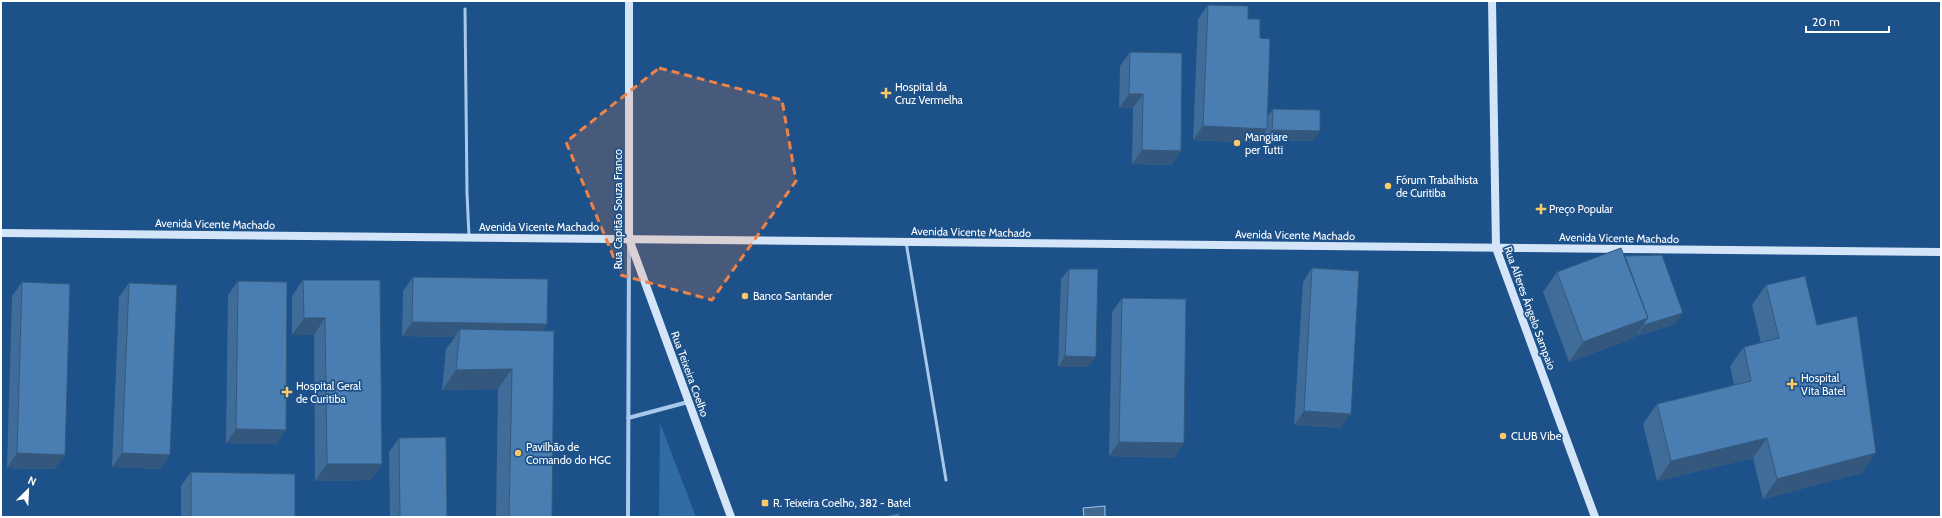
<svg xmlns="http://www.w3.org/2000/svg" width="1942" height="518" font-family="Cabin,sans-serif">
  <rect width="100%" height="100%" fill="#1d5189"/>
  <!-- green -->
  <path fill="#316ba6" d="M660,423l36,94h-37z"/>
  <!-- water -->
  <path fill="#446991" stroke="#9bc5ed" d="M1105,506v11h-21l-1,-9z"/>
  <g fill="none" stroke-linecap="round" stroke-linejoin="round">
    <!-- lane -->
    <path stroke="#a8c9eb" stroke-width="3" d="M465,9l2,184 2,43
      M906,242l40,238"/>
    <!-- street -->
    <path stroke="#a8c9eb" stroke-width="4" d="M628,418l60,-16
      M628,517l1,-272"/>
    <!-- secondary -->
    <path stroke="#d4e5f9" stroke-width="8" d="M629,1v238l102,278
      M1492,1l4,247 99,269
      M1,233l1940,19"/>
  </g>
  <!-- wall -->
  <path fill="#406c99" d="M1208,5l40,14 12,19 7,79 6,-8 40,32 -48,-1v-9l-8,12 -64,-3 5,-121z
    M1130,52l51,99 -10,14 -39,-1 1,-56h-14l1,-42z
    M1625,256l50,68 -38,12v-3l-3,5 -65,24 -26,-70 14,-20z
    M1312,268l29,160 -47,-3 9,-143z
    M1069,269l19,98h-30l3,-88z
    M413,277l134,47 -5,7 10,186h-56l2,-128 -56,1 4,-41 9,-12 -53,-1 1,-45z
    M303,280h77l2,184 -12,16 -55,1 -1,-146h-22v-39z
    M238,281l38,163 -50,-1 2,-148z
    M22,282l33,187 -48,-1 5,-172z
    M129,283l41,172 -10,14 -48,-2 7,-170z
    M1766,285l51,40 45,148 -99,26 -10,-41 -96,23 -14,-57 14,-20 77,-19 -4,-19 14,-19 17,-4 -9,-38z
    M1122,298l52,160 -65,-2 3,-144z
    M399,438l48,79h-57l-1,-65z
    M191,472l104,45h-114v-31z"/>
  <!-- shaded-wall -->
  <path fill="#34587d" d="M1129,94h14l-10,14h-14z
    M1203,126l64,3 -10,14 -64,-3z
    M1272,130l48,1 -7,10 -48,-1z
    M1142,150l39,1 -10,14 -39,-1z
    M1683,313l-8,11 -38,12 7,-11z
    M304,318h21l-11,17h-22z
    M1648,318l-14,20 -65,24 14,-20z
    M412,322l135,2 -10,15 -77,-10 -5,8 -53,-1z
    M1065,356l31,1 -8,10h-30z
    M512,369l-14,20 -56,1 14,-20z
    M1304,411l47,3 -10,14 -47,-3z
    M236,429l50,1 -10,14 -50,-1z
    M1767,438l-14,20 -96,23 14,-20z
    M1119,442l65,1 -10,15 -65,-2z
    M17,453l48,2 -10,14 -48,-1z
    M122,453l48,2 -10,14 -48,-2z
    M1876,453l-14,20 -99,26 14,-20z
    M327,464h55l-12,16 -55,1z"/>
  <!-- building -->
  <path fill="#4a7db2" stroke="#34587d" d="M1208,5l40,1v13h12v19l10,1 -3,90 -64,-3z
    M1130,52l52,1 -1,98 -39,-1 1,-56h-14z
    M1273,109l47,1v21l-48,-1z
    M1621,248l27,70 -65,24 -26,-70z
    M1662,255l21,58 -39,12v-2l4,-5 -23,-62z
    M1312,268l47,3 -8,143 -47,-3z
    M1069,269h29l-2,88 -31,-1z
    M1805,276l12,49 40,-9 19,137 -99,26 -10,-41 -96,23 -14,-57 94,-23 -7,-34 35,-9 -13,-53z
    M413,277l135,2 -1,45 -135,-2z
    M303,280h77l2,184h-55l-2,-146h-21z
    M238,281l49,1 -1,148 -50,-1z
    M22,282l48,2 -5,171 -48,-2z
    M129,283l48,2 -7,170 -48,-2z
    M1122,298l64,1 -2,144 -65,-1z
    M460,329l94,2 -2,186h-43l3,-148 -56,1z
    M446,437l1,80h-47l-1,-79z
    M191,472l104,2v43h-104z
    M899,513l1,4h-18z"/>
  <!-- marked area -->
  <path fill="#ee8249" fill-opacity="0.2" stroke="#ee8249" stroke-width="3" stroke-dasharray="8 5" stroke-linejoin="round" d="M659,68l123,32 14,81 -84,119 -91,-25 -55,-133z"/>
  <!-- markers -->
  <g fill="#fbc966" stroke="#1d5189" stroke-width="1.5">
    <path d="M884 87h4v4h4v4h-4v4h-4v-4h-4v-4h4z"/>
    <circle cx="1237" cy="143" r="4"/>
    <circle cx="1388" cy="186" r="4"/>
    <path d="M1539 203h4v4h4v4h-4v4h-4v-4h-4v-4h4z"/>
    <circle cx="745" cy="296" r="4"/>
    <path d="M1790 378h4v4h4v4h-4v4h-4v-4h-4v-4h4z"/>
    <path d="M285 386h4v4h4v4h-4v4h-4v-4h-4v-4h4z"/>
    <circle cx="1503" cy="436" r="4"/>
    <circle cx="518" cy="453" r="4"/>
    <rect x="761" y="499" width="8" height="8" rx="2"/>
  </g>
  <g text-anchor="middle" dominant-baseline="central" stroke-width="3.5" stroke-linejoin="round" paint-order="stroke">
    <!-- poi labels -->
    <g font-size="11" fill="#fff" stroke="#1d5189" text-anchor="start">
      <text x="895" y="87">Hospital da<tspan x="895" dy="13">Cruz Vermelha</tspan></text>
      <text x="1245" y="137">Mangiare<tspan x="1245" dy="13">per Tutti</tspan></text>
      <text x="1396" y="180">Fórum Trabalhista<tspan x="1396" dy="13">de Curitiba</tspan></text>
      <text x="1549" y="209">Preço Popular</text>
      <text x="753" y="296">Banco Santander</text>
      <text x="1801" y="378">Hospital<tspan x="1801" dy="13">Vita Batel</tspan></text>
      <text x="296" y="386">Hospital Geral<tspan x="296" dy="13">de Curitiba</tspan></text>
      <text x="1511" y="436">CLUB Vibe</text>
      <text x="526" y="447">Pavilhão de<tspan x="526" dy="13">Comando do HGC</tspan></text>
      <text x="773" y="503">R. Teixeira Coelho, 382 - Batel</text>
    </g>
    <!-- street labels -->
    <g font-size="11" fill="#fff" stroke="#1d5189">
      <text transform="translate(618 209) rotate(-90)">Rua Capitão Souza Franco</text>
      <text transform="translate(215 224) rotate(1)">Avenida Vicente Machado</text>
      <text x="539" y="227">Avenida Vicente Machado</text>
      <text transform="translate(971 232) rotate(1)">Avenida Vicente Machado</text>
      <text transform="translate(1295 235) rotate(1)">Avenida Vicente Machado</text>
      <text transform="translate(1619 238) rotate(1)">Avenida Vicente Machado</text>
      <text transform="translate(1530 308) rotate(70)">Rua Alferes Ângelo Sampaio</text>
      <text transform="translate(690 374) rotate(70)">Rua Teixeira Coelho</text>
    </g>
  </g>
  <!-- border -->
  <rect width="1942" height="518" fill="none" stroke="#ffffff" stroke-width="4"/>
  <!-- north arrow -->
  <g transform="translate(28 490) rotate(24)" stroke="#1d5189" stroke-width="3" paint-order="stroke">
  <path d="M0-3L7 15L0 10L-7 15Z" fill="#ffffff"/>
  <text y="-6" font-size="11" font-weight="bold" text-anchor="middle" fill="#ffffff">N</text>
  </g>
  <!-- scale -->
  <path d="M1806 26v6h83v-6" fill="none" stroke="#ffffff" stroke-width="2"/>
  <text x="1812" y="26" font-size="12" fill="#ffffff" stroke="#1d5189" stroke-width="3" paint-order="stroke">20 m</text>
</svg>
